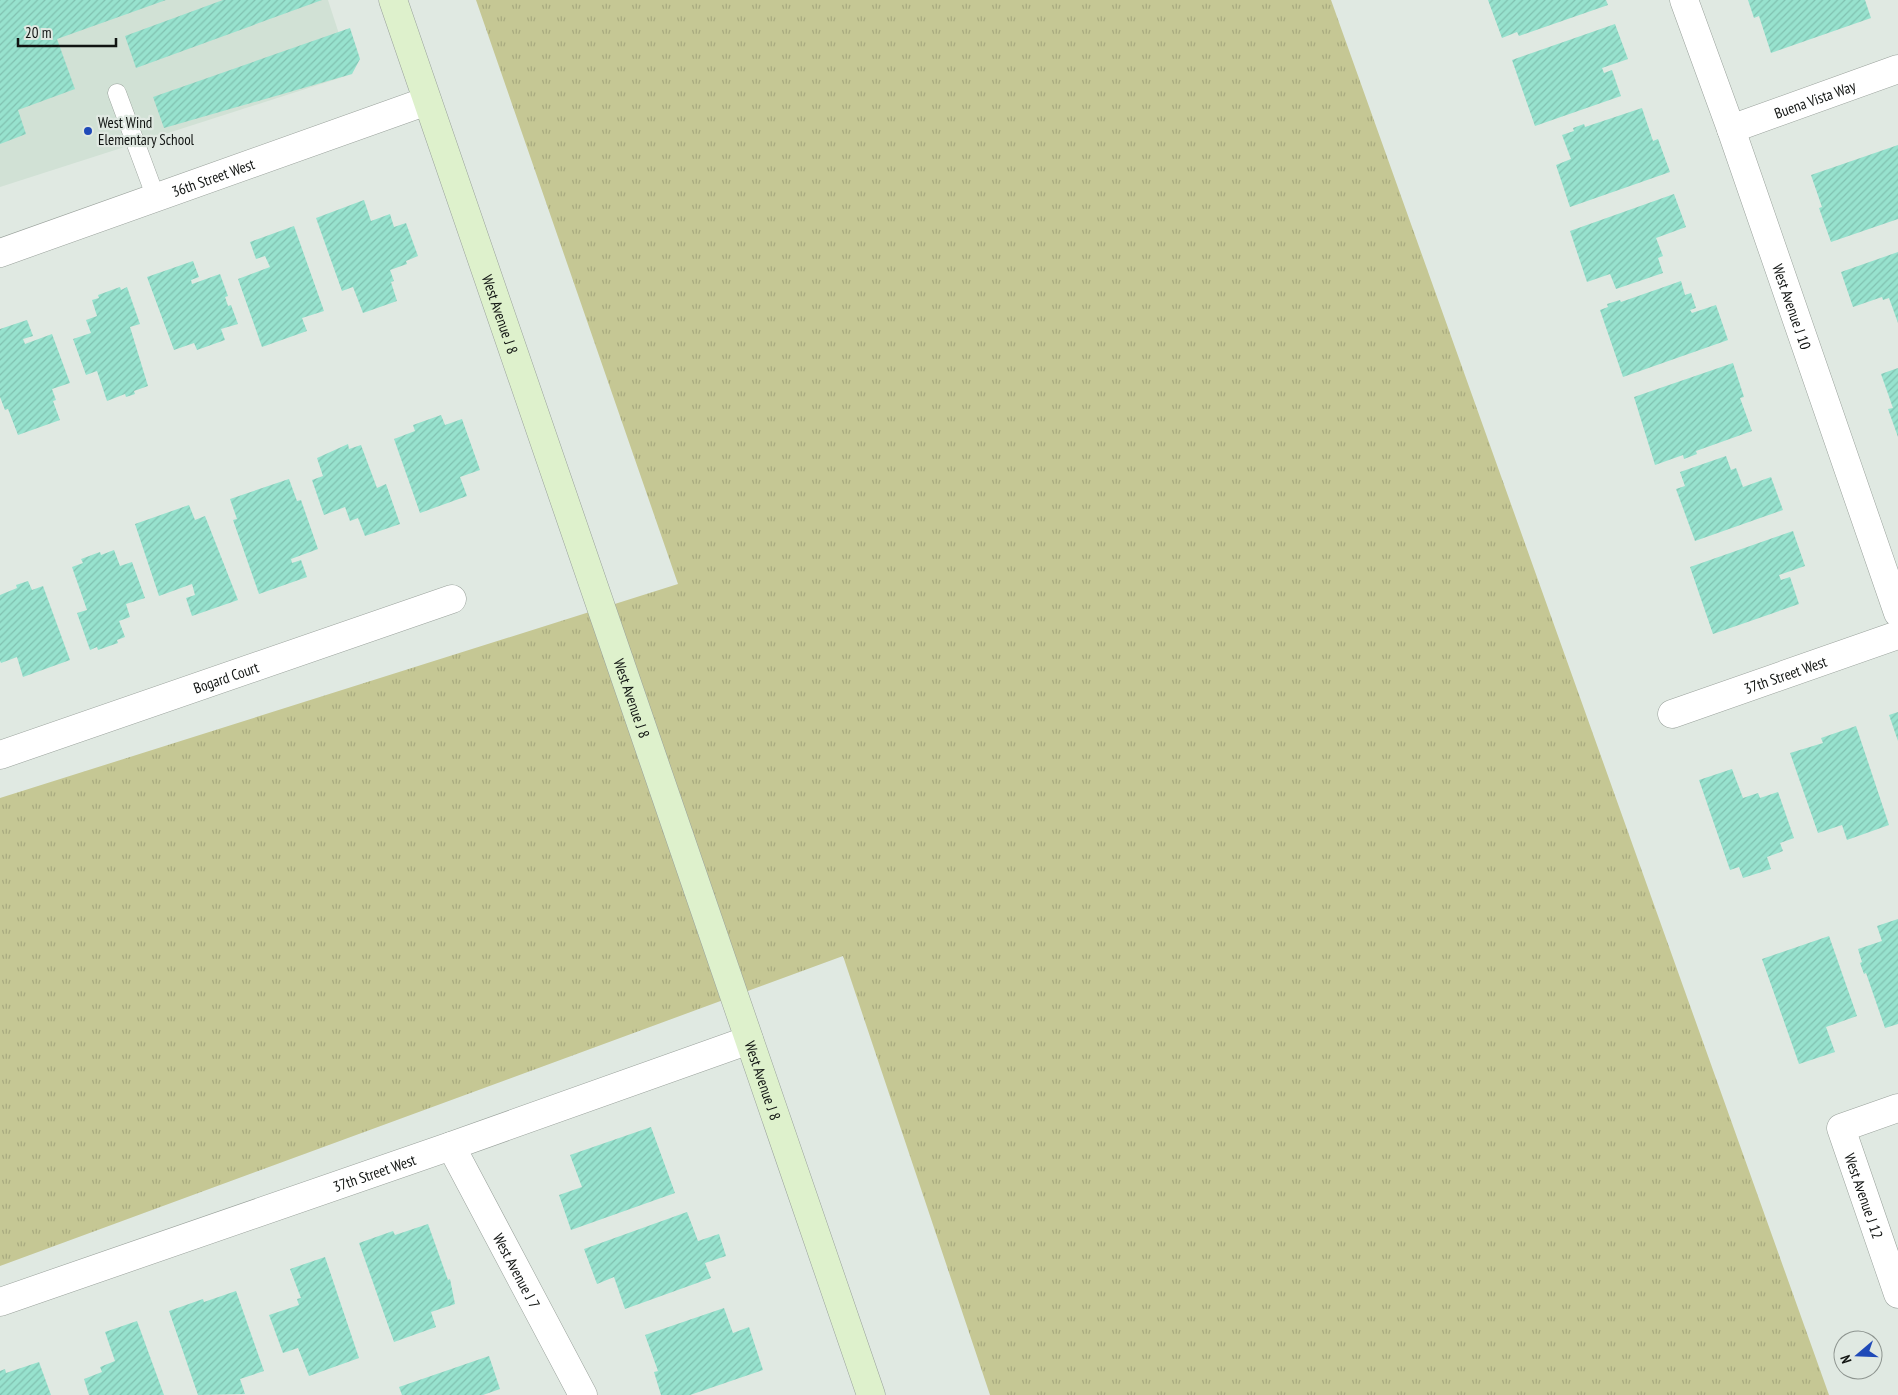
<svg xmlns="http://www.w3.org/2000/svg" width="1898" height="1395" font-family="'PT Sans Narrow',sans-serif">
  <defs>
    <pattern id="grass-tufts" width="24" height="20" patternUnits="userSpaceOnUse" patternTransform="scale(1.25)"><rect width="24" height="20" fill="#c5c794"/><path d="M3 7l-1-3M5 7V3M7 7l1-3M15 17l-1-3M17 17v-4M19 17l1-3" fill="none" stroke="#a8aa7f"/></pattern>
    <pattern id="building-hatch" width="6" height="6" patternUnits="userSpaceOnUse" patternTransform="scale(1.25)"><rect width="6" height="6" fill="#97e2ce"/><path d="M-1 1l2-2M0 6l6-6M5 7l2-2" fill="none" stroke="#81c1b0"/></pattern>
  </defs>
  <rect width="100%" height="100%" fill="#e0e9e2"/>
  <!-- built -->
  <path fill="#d1e1d5" d="M0,0h328l24,74 -352,113z"/>
  <!-- grass -->
  <path fill="url(#grass-tufts)" d="M476,0h855l498,1395h-839l-147,-439 -843,310v-468l678,-214z"/>
  <!-- building -->
  <path fill="url(#building-hatch)" d="M0,0h166l-109,39 18,50 -57,21 8,24 -26,10z
    M223,0h99l-186,68 -11,-32z
    M1488,0h118l2,5 -89,31 -2,-4 -15,6z
    M1748,0h117l6,18 -100,35 -12,-37 -5,2z
    M1615,24l13,35 -26,9 2,5 8,-3 9,26 -86,30 -23,-66z
    M350,28l10,31 -8,15 -188,54 -11,-31z
    M1642,108l11,33 5,-2 12,33 -100,35 -14,-42 15,-6 -9,-24 12,-4 -1,-3 11,-4 1,3z
    M1898,145v74l-67,23 -12,-34 3,-1 -11,-32z
    M1674,194l12,33 -30,11 7,18 -5,2 5,15 -47,16 -6,-15 -23,8 -17,-51z
    M364,200l7,21 19,-7 4,13 12,-4 12,33 -12,5 1,3 -17,6 4,11 -3,1 6,19 -34,12 -10,-26 -11,4 -26,-73z
    M294,226l30,85 -22,7 5,13 -45,16 -24,-68 32,-12 -5,-11 -9,3 -6,-17z
    M1898,252v71l-9,-25 -6,2 -1,-3 -29,10 -12,-35z
    M193,261l6,16 -8,3 1,4 28,-10 8,22 -3,1 3,9 3,-1 7,19 -17,5 4,11 -28,10 -3,-7 -20,7 -27,-73z
    M1681,281l4,14 6,-2 5,15 -6,2 2,3 24,-8 12,35 -105,37 -23,-67 8,-3 -1,-3 13,-4 1,2z
    M120,287l1,3 6,-3 13,37 -10,3 18,59 -14,5 1,3 -9,3 -1,-3 -18,7 -10,-30 -11,4 -13,-36 18,-6 -5,-13 11,-4 -5,-16 7,-2 -1,-3z
    M27,320l6,16 -10,3 2,5 27,-10 18,49 -18,6 4,11 -3,1 7,19 -42,15 -10,-26 -3,1 -5,-13v-68z
    M1733,363l11,34 -4,1 12,33 -56,20 1,3 -13,5 -1,-4 -28,10 -21,-68z
    M1898,368v69l-10,-28 5,-1 -12,-34z
    M441,415l4,10 17,-6 18,51 -20,7 7,19 -47,17 -26,-74 21,-8 -2,-6z
    M348,444l1,5 12,-4 16,43 9,-4 14,40 -35,12 -7,-18 -8,3 -5,-14 -21,8 -12,-35 11,-4 -6,-18z
    M1726,456l5,14 5,-2 7,19 28,-10 12,33 -88,31 -19,-52 9,-3 -5,-14z
    M289,479l8,22 4,-1 17,49 -27,10 1,4 9,-3 6,17 -48,17 -26,-74 4,-1 -7,-20z
    M189,505l6,15 10,-4 33,84 -46,16 -6,-18 9,-3 -3,-11 -33,12 -24,-72z
    M1793,531l12,35 -26,9 2,5 9,-3 9,27 -86,30 -23,-67z
    M114,550l6,16 12,-4 13,36 -19,6 4,13 -11,4 6,16 -8,3 1,3 -20,7 -1,-3 -7,3 -13,-37 10,-3 -15,-43 11,-4 -2,-4 19,-7 1,3z
    M28,581l4,9 11,-4 27,74 -47,17 -6,-20 -16,6 -1,-2v-66l17,-7 -1,-3z
    M1898,712v29l-9,-26z
    M1856,726l33,99 -42,15 -5,-15 -24,8 -28,-80 33,-10 -2,-5z
    M1732,769l11,29 15,-5 2,5 18,-6 16,46 -14,5 3,8 -16,6 4,12 -28,9 -4,-11 -9,3 -31,-90z
    M1898,919v105l-13,4 -19,-55 -2,1 -4,-11 2,-1 -4,-13 24,-8 -5,-15z
    M1829,936l28,80 -31,11 9,25 -36,12 -37,-105z
    M651,1127l24,66 -104,37 -12,-35 23,-8 -12,-32z
    M687,1212l11,29 21,-7 7,22 -21,7 6,15 -86,31 -11,-32 -17,7 -13,-35z
    M428,1224l20,56 2,-1 5,25 -24,8 5,15 -42,15 -35,-99 34,-12 2,4z
    M325,1257l34,101 -50,18 -11,-28 -15,5 -14,-38 30,-10 -2,-6 4,-1 -11,-29z
    M236,1291l28,80 -24,8 5,15 -47,1 -29,-84 34,-12 1,3z
    M724,1308l9,25 16,-6 14,43 -73,25h-29l-7,-23 4,-1 -13,-36z
    M137,1321l27,74h-75l-5,-16 18,-7 -2,-5 15,-6 -10,-29z
    M489,1356l11,33 -17,6h-81l-3,-8z
    M39,1362l12,33h-51v-24l5,-2 1,4z"/>
  <g fill="none" stroke-linecap="round" stroke-linejoin="round">
    <!-- lane casing -->
    <g stroke="#99a19b" stroke-width="19">
      <path id="lane" d="M117,93l39,105"/>
    </g>
    <!-- street casing -->
    <g stroke="#99a19b" stroke-width="29">
      <g id="street">
        <path id="s1" d="M1684,0l47,129 167,484"/>
        <path id="s2" d="M1731,129l167,-60"/>
        <path id="s3" d="M0,253l427,-152"/>
        <path id="s4" d="M1672,714l226,-79"/>
        <path id="s5" d="M0,755l452,-156"/>
        <path id="s6" d="M1898,1108l-57,20 57,166"/>
        <path id="s7" d="M451,1146l132,249"/>
        <path id="s8" d="M0,1302l451,-156 298,-106"/>
      </g>
    </g>
    <!-- secondary casing -->
    <g stroke="#99a19b" stroke-width="29">
      <g id="secondary">
        <path id="s9" d="M393,0l478,1395"/>
      </g>
    </g>
    <!-- lane -->
    <use href="#lane" stroke="#fff" stroke-width="18"/>
    <!-- street -->
    <use href="#street" stroke="#fff" stroke-width="28"/>
    <!-- secondary -->
    <use href="#secondary" stroke="#def1cc" stroke-width="28"/>
  </g>
  <!-- markers -->
  <circle fill="#1f4ab8" stroke="#e0e9e2" stroke-width="2" cx="88" cy="131" r="5"/>
  <g text-anchor="middle" dominant-baseline="central" stroke-width="4.5" stroke-linejoin="round" paint-order="stroke">
    <!-- street labels -->
    <g font-size="15" fill="#111412" stroke="#e0e9e2">
      <text stroke="none"><textPath href="#s2" startOffset="89">Buena Vista Way</textPath></text>
      <text stroke="none"><textPath href="#s3" startOffset="226">36th Street West</textPath></text>
      <text stroke="none"><textPath href="#s1" startOffset="325">West Avenue J 10</textPath></text>
      <text stroke="none"><textPath href="#s9" startOffset="332">West Avenue J 8</textPath></text>
      <text stroke="none"><textPath href="#s4" startOffset="120">37th Street West</textPath></text>
      <text stroke="none"><textPath href="#s5" startOffset="239">Bogard Court</textPath></text>
      <text stroke="none"><textPath href="#s9" startOffset="738">West Avenue J 8</textPath></text>
      <text stroke="none"><textPath href="#s9" startOffset="1142">West Avenue J 8</textPath></text>
      <text stroke="none"><textPath href="#s8" startOffset="396">37th Street West</textPath></text>
      <text stroke="none"><textPath href="#s6" startOffset="132">West Avenue J 12</textPath></text>
      <text stroke="none"><textPath href="#s7" startOffset="141">West Avenue J 7</textPath></text>
    </g>
    <!-- poi labels -->
    <g font-size="15" fill="#111412" stroke="#e0e9e2" text-anchor="start">
      <text x="98" y="122">West Wind<tspan x="98" dy="17">Elementary School</tspan></text>
    </g>
  </g>
  <!-- north arrow -->
  <g transform="translate(1858 1355) rotate(251)"><circle r="24" fill="#e0e9e2" stroke="#8d948f"/>
  <path d="M0-4L9 19L0 12L-9 19Z" fill="#1f4ab8"/>
  <text y="-8" font-size="14" font-weight="bold" text-anchor="middle" fill="#111412">N</text>
  </g>
  <!-- scale -->
  <path d="M18 38v8h98v-8" fill="none" stroke="#111412" stroke-width="2.5"/>
  <text x="25" y="38" font-size="15" fill="#111412" stroke="#e0e9e2" stroke-width="4" paint-order="stroke">20 m</text>
</svg>
